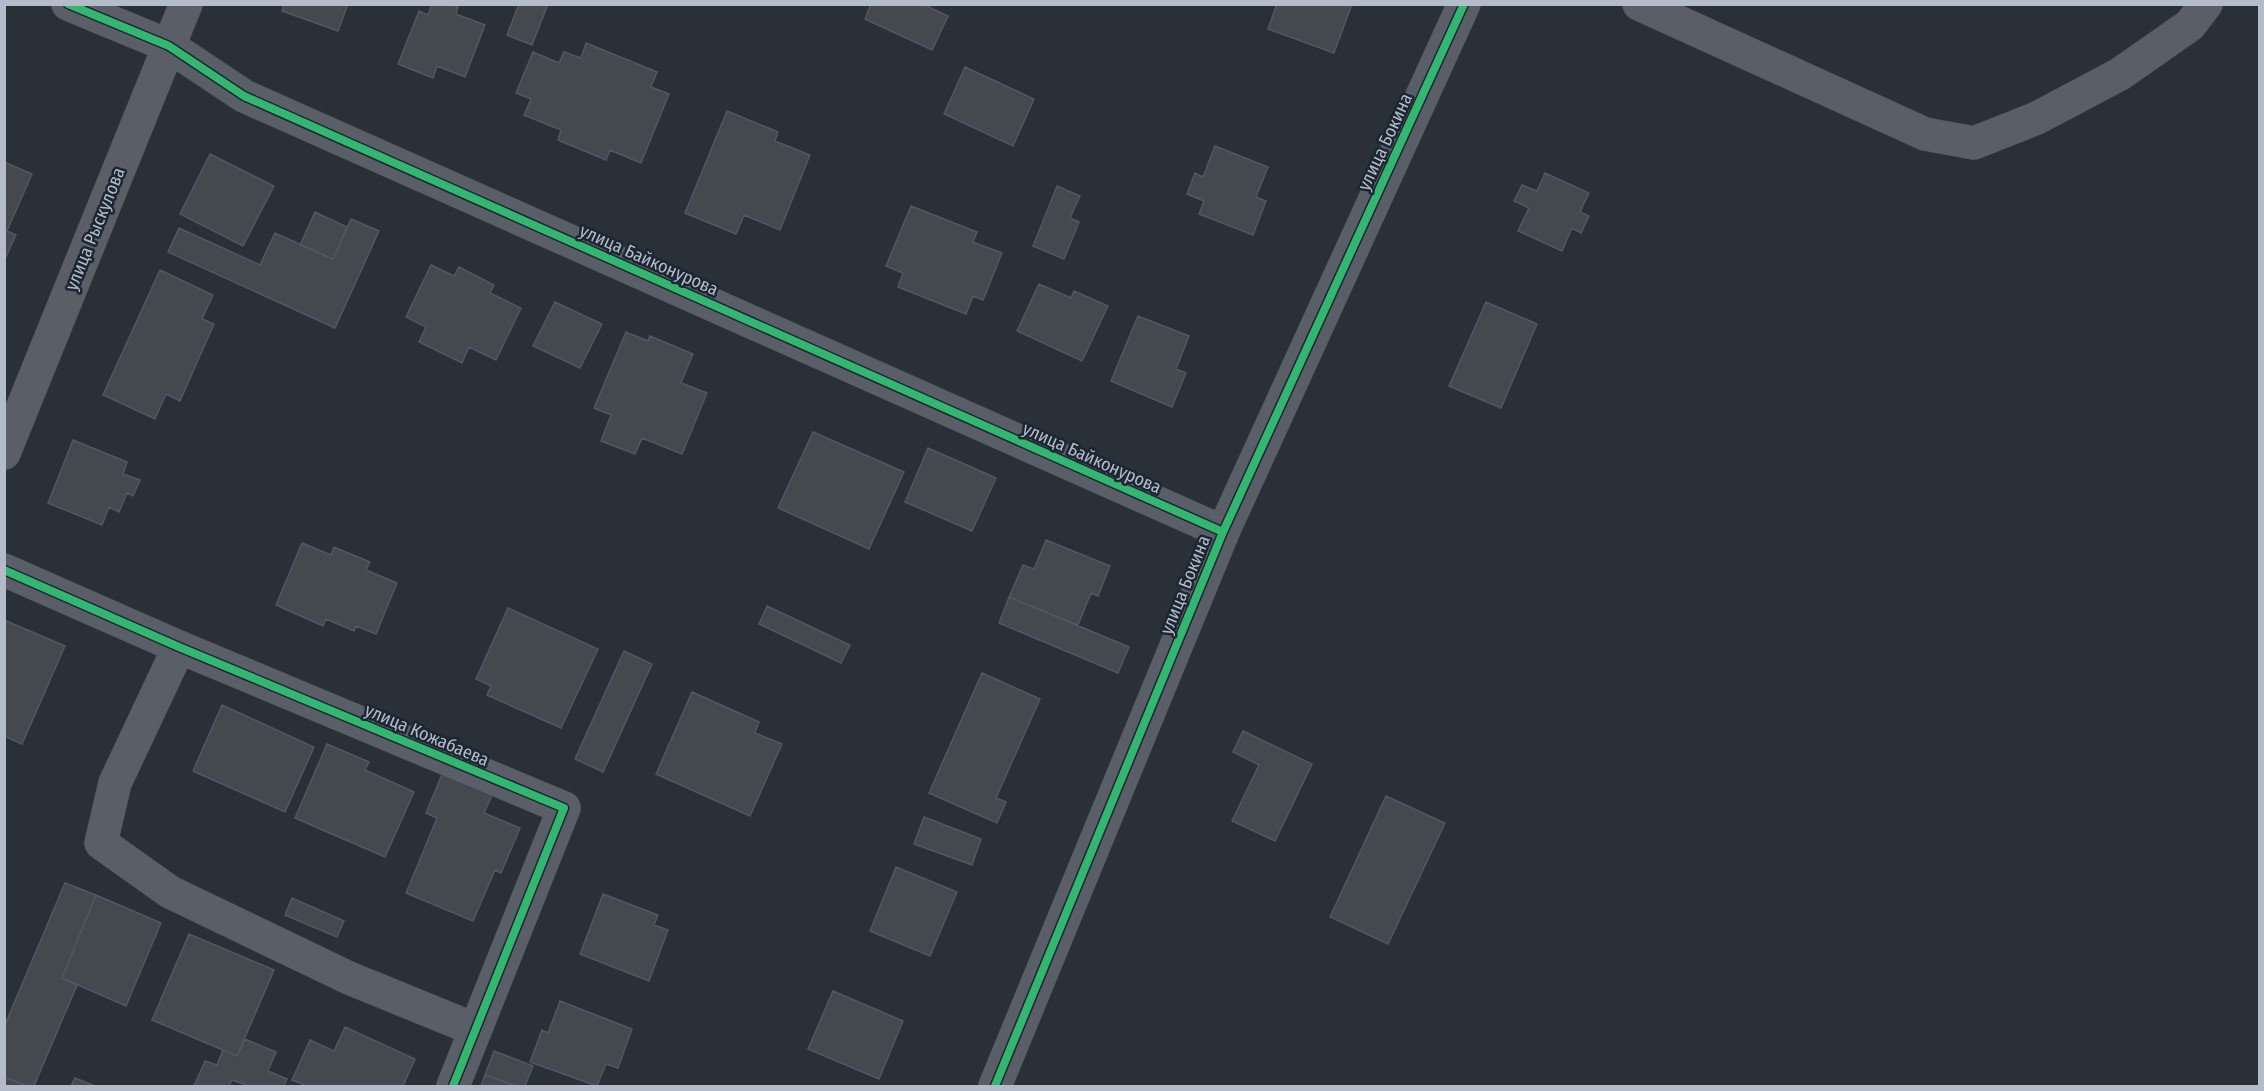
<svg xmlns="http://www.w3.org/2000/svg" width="2264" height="1091" font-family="'Fira Sans Condensed',sans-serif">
  <rect width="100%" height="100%" fill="#2a3038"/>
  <!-- building -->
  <path fill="#444950" stroke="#52575f" stroke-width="1.5" d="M284,4h64l-10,27 -56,-20z
    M432,4h19l7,3 -2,7 29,11 -20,52 -28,-11 -4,12 -35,-14 21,-53 9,4z
    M519,4h29l-16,41 -25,-10z
    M871,4h52l25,12 -16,34 -67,-31z
    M1277,4h75l-18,49 -66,-24z
    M586,43l71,29 -6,15 18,7 -28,69 -31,-13 -4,10 -48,-20 3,-10 -37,-15 7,-16 -15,-6 17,-41 26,11 5,-11 17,6z
    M965,67l69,32 -21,47 -69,-32z
    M727,111l51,21 -3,9 35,14 -30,75 -36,-15 -8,19 -51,-21z
    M1215,146l53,21 -12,30 10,4 -13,34 -54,-21 5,-13 -17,-7 8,-21 8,4z
    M210,154l64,32 -31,60 -63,-32z
    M4,162l28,12 -25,57 9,4 -12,26z
    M1545,173l44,20 -9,19 9,4 -8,17 -9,-5 -10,23 -44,-20 11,-23 -15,-7 8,-16 15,6z
    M1057,186l23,10 -10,22 9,4 -15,37 -31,-13z
    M911,206l66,26 -4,10 29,11 -19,47 -10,-4 -7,18 -68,-27 5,-14 -17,-7z
    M315,212l32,15 -14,32 -33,-14z
    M351,219l28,12 -44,97 -167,-76 11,-24 81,37 15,-32 58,26z
    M431,265l23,11 5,-9 35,18 -4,8 31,15 -25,52 -27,-13 -7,16 -43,-21 7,-15 -20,-10z
    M160,270l53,25 -11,24 12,5 -34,77 -14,-7 -11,25 -52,-24z
    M1039,284l32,14 3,-7 34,15 -26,55 -65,-30z
    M555,302l47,22 -22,44 -47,-22z
    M1486,302l51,22 -36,84 -52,-22z
    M1138,316l51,20 -13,33 10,4 -14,34 -61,-26z
    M626,332l22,9 2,-5 43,18 -12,29 26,10 -25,61 -40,-16 -7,16 -34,-13 10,-26 -17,-7z
    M813,432l91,40 -35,77 -91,-41z
    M73,440l54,22 -4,12 17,6 -7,16 -6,-3 -8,19 -10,-5 -7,18 -54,-22z
    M928,448l68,30 -24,53 -67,-29z
    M1046,540l64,26 -12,30 -7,-3 -13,32 -69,-28 14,-32 11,4z
    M302,543l29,12 3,-8 36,15 -4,8 31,13 -21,51 -20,-8 -2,5 -28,-12 -3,7 -47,-21z
    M1009,597l120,50 -11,26 -119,-50z
    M767,606l83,39 -9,18 -82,-39z
    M508,608l90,41 -37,79 -74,-33 4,-9 -15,-7z
    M4,620l61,26 -43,98 -18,-8z
    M624,651l28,13 -49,108 -28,-13z
    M982,673l58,26 -44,99 10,4 -9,21 -68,-30z
    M692,692l67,30 -4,11 27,11 -32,72 -94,-42z
    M222,705l92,42 -29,65 -92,-41z
    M1243,731l69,33 -37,77 -43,-20 27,-56 -26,-13z
    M327,744l42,18 -4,8 49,22 -29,65 -90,-39z
    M443,772l50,21 -9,20 36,15 -19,45 -6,-3 -22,51 -67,-28 31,-75 -11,-5z
    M1386,796l59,27 -57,121 -58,-27z
    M924,817l57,22 -9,26 -58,-21z
    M896,867l61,25 -27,64 -60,-25z
    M65,883l31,12 -34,83 15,7 -43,101h-7l-23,-9v-50z
    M603,894l55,21 -4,10 14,5 -19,51 -69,-27z
    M96,895l65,28 -35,83 -64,-28z
    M292,898l52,23 -7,16 -52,-22z
    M189,934l85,36 -37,86 -85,-36z
    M833,991l70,30 -24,58 -71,-30z
    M560,1001l72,28 -14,39 -12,-4 -9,22 -67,-24 12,-32 6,3z
    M345,1027l70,32 -12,27h-96l-15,-6 18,-40 24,11z
    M245,1039l31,13 -8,19 19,8 -3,7h-35l-17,-6 -3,6h-35l11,-25 12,4 6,-15 14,6z
    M494,1051l39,15 -8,20h-9l-31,-11z
    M485,1075l31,11h-35z
    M4,1077l23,9h-23z
    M75,1078l20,8h-24z"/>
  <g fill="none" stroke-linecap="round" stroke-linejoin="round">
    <!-- minor casing -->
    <g stroke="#484c53" stroke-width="34">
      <path id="minor" d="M68,4l101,42 75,50 979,436
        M1639,4l286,130 49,9 63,-25 83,-44 70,-49 16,-21
        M4,453l182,-449
        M4,570l175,77 385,161 -111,278
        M179,647l-64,136 -14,60 69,49 179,86 125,51
        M995,1086l228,-554 241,-528"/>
    </g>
    <!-- minor -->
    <use href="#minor" stroke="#5a5e66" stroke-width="33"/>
    <!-- cycleway casing -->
    <g stroke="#1d2633" stroke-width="11">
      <path id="cycleway" d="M68,4l101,42 75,50 979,436
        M4,570l175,77 385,161 -111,278
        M995,1086l228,-554 241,-528"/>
    </g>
    <!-- cycleway -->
    <use href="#cycleway" stroke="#33b770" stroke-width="8"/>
  </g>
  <g text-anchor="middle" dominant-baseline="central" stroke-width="5" stroke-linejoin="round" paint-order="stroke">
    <!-- street labels -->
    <g font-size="18" fill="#b4bcc9" stroke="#1d2633">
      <text transform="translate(1385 142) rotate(-65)">улица Бокина</text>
      <text transform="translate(95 229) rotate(-68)">улица Рыскулова</text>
      <text transform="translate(649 260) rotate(24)">улица Байконурова</text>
      <text transform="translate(1092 458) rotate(24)">улица Байконурова</text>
      <text transform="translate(1185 585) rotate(-68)">улица Бокина</text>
      <text transform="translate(427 735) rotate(23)">улица Кожабаева</text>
    </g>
  </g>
  <!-- border -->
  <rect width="2264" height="1091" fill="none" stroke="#b4bcc9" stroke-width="12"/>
</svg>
